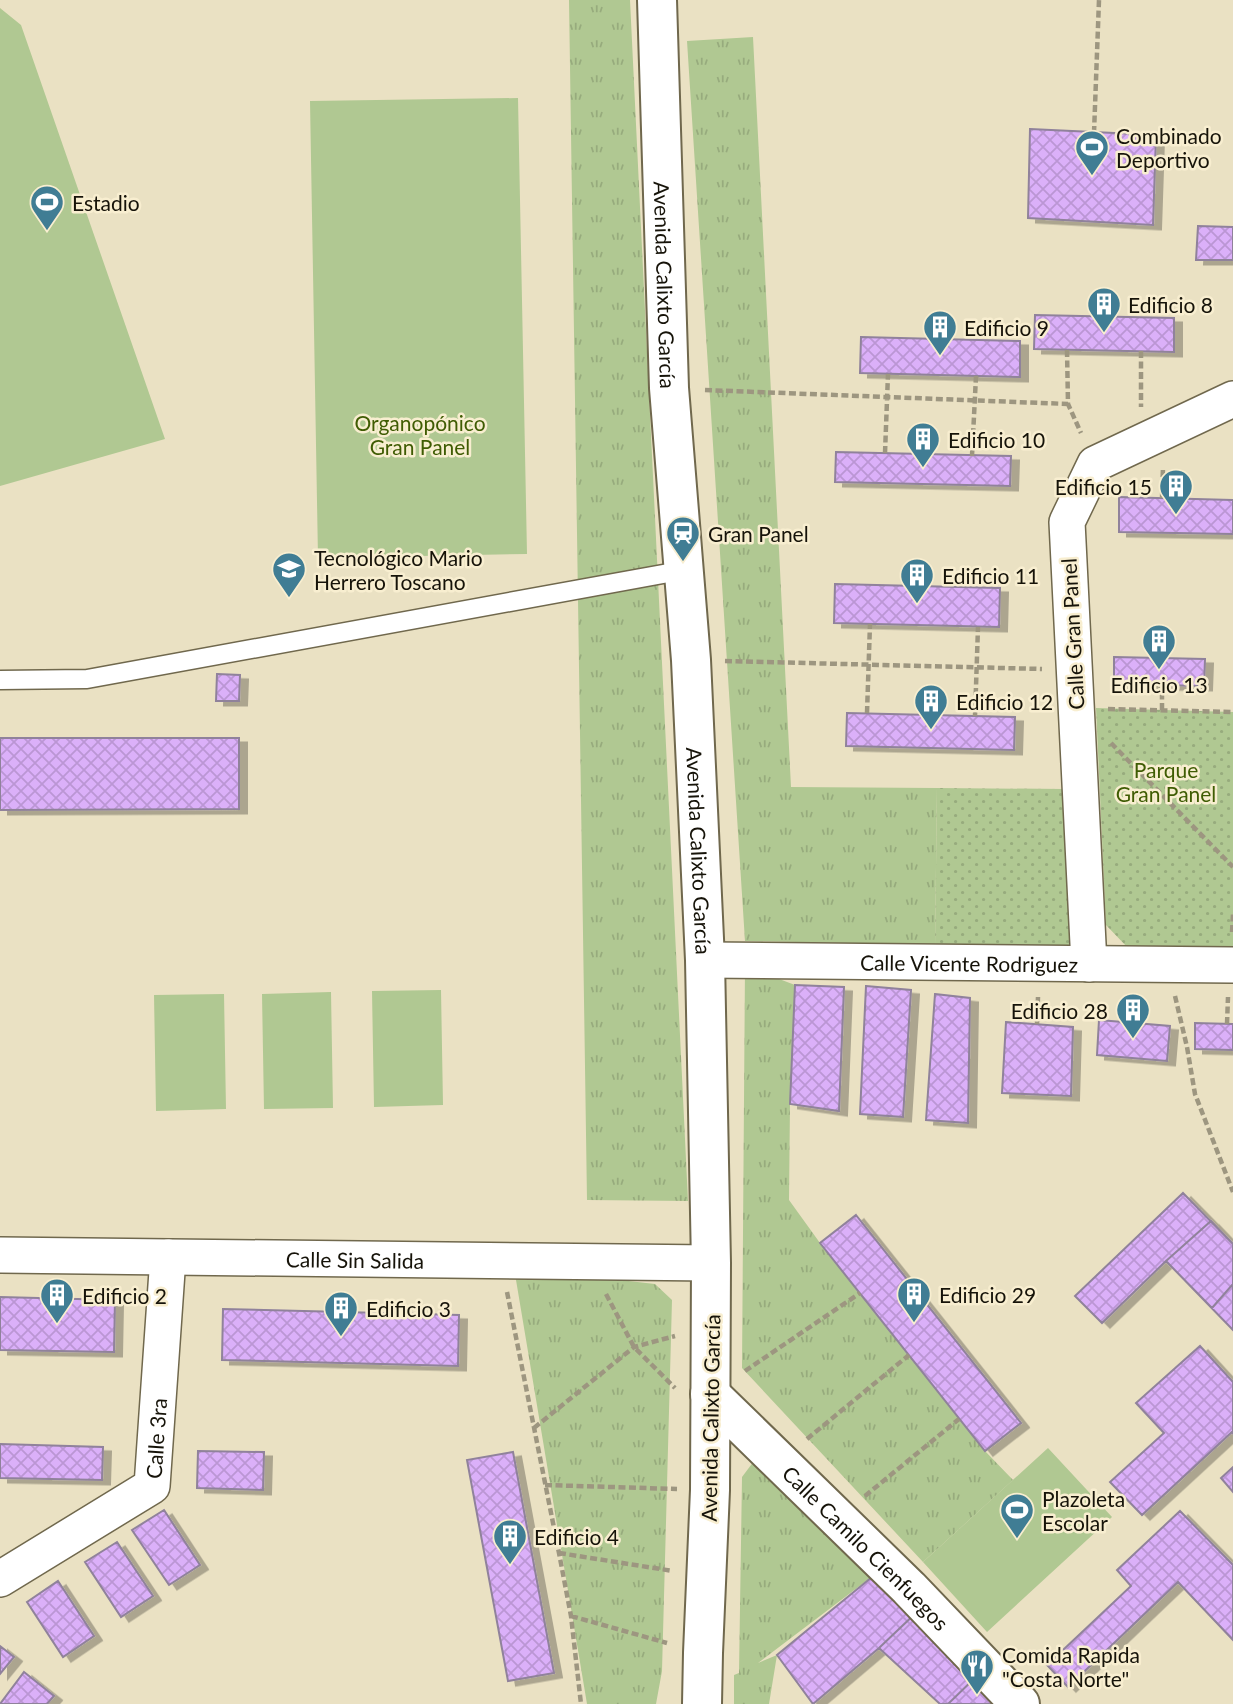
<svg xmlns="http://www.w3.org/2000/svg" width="1233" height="1704" font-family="Lato,sans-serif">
  <defs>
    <pattern id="grass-tufts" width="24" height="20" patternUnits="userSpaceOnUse" patternTransform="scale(1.75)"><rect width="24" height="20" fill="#b0c892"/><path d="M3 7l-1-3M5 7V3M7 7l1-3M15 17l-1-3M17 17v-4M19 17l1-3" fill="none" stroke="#97ab7d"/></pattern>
    <pattern id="park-dots" width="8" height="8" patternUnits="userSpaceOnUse" patternTransform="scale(1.75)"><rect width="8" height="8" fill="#b0c892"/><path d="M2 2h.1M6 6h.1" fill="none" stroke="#97ab7d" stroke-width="1.8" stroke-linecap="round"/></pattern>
    <pattern id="building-cross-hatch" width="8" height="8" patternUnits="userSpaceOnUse" patternTransform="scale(1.75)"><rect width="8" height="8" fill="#dbb0f9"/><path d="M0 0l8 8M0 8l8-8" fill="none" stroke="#bb96d4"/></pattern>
    <filter id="shadow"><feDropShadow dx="8" dy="4.5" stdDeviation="0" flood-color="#0004"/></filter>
  </defs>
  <rect width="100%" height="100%" fill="#eae1c3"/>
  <!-- grass -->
  <path fill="url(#grass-tufts)" d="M569,0h61l58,1201 -101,-1z
    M753,37l38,750 146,1 -2,157 -190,-4 -58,-900z
    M745,966l50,19 -5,119 -1,96 31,43 165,208 28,29 -90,82 -181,-194z
    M514,1268l141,16 17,16 -10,371 -6,33h-69z
    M757,1457l121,115 -120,91 19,-8 -8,49h-35v-29l5,-2 3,-196z"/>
  <!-- park -->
  <path fill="url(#park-dots)" d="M1096,708l137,4v236h-105l-22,-23z
    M937,788l127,1 8,158 -137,-2z"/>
  <!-- garden -->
  <path fill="#b0c892" d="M0,8l21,17 144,414 -165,47z
    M518,98l9,456 -209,4 -8,-457z
    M441,990l2,115 -69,2 -2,-116z
    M331,992l2,116 -69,1 -2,-115z
    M224,994l2,115 -70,2 -2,-116z
    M1048,1448l64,69 -125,115 -64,-70z"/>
  <!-- building -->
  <path fill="url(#building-cross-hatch)" stroke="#90829b" stroke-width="2" filter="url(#shadow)" d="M1030,129l126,6 -3,90 -125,-7z
    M1198,226l35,1v33h-37z
    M1035,315l139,3v34l-140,-3z
    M861,337l159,4v36l-160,-4z
    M836,452l175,4 -1,30 -175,-4z
    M1119,497l114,3v34l-114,-2z
    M835,584l165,4 -1,39 -165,-4z
    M1114,657l91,2 -1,27 -90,-2z
    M217,674l23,1 -1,26h-23z
    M847,713l168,4 -1,33 -168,-4z
    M0,738h239v71l-239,1z
    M795,985l49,2 -5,124 -49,-7z
    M866,986l45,4 -8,127 -43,-3z
    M935,994l35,4 -2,125 -42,-3z
    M1099,1020l71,6 -3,35 -70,-6z
    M1006,1022l67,5 -2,69 -69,-3z
    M1195,1023l38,1v26l-38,-1z
    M1183,1193l50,51v86l-67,-69 -64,62 -27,-27z
    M856,1215l165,208 -36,28 -165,-208z
    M1211,1221l22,23v40l-21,24 -46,-47z
    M0,1297l115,3 -1,52 -114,-2z
    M223,1309l236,6 -1,51 -236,-6z
    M1200,1346l33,36v52l-1,-2 -90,83 -32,-33 54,-49 -28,-30z
    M0,1444l103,3 -1,33 -102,-2z
    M198,1451l66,1 -1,38 -66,-2z
    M513,1452l41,221 -46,8 -41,-221z
    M1233,1467v25l-12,-14z
    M164,1510l36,55 -31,20 -37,-55z
    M1180,1511l53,54v75l-55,-58 -110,105 -21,-22 84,-79 -14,-16z
    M117,1542l36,54 -32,21 -36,-55z
    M878,1572l41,38 -40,38 -66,56 -36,-49z
    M58,1581l36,55 -31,21 -36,-55z
    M919,1610l90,94h-69l-61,-56z
    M0,1646l14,11 -14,17z
    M24,1672l30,24 -7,8h-47z
    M980,1673l17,31h-49z"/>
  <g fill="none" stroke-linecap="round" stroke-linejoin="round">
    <!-- lane casing -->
    <g stroke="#70684d" stroke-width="21">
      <path id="lane" d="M0,680l87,-1 598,-109"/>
    </g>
    <!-- street casing -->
    <g stroke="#70684d" stroke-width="38">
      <g id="street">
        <path id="s1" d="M705,960l528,5"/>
        <path d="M1089,964l-22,-442 28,-58 138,-65"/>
        <path id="s2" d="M0,1255l711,8"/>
        <path id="s3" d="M0,1579l152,-93 16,-229"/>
      </g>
    </g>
    <!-- secondary casing -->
    <g stroke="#70684d" stroke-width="42">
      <g id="secondary">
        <path id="s4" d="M710,1394l199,194 111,116"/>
      </g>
    </g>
    <!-- primary casing -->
    <g stroke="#70684d" stroke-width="42">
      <g id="primary">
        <path id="s5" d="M657,0l12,388 22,272 14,300 6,303 -1,227 -7,163 -1,51"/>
      </g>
    </g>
    <!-- path -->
    <path stroke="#9d9680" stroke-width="4.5" stroke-dasharray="7 3.5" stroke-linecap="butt" d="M1094,133l5,-133
      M1067,350l1,54 13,29
      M1141,351v56
      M705,390l363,14
      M885,453l3,-79
      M972,456l4,-80
      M1162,498l1,-31
      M725,661l317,8
      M1108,709l125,3
      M1162,710v-25
      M867,713l3,-89
      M975,716l3,-89
      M1111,743l122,124
      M1232,932l1,-18
      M1175,996l12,51 8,47 38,98
      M1138,1023l1,-27
      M1037,1024l1,-27
      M1227,1024l1,-27
      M507,1292l52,261 12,63 10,88
      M606,1294l28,53 41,41
      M745,1371l115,-78
      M534,1428l100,-81 41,-11
      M807,1439l102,-84
      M545,1485l132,4
      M865,1496l94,-77
      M559,1553l114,18
      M571,1616l96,27"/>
    <!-- lane -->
    <use href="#lane" stroke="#fff" stroke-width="18"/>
    <!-- street -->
    <use href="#street" stroke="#fff" stroke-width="35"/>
    <!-- secondary -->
    <use href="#secondary" stroke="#fff" stroke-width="38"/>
    <!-- primary -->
    <use href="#primary" stroke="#fff" stroke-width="38"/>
  </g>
  <!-- icons -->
  <defs>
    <g id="stadium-pin" transform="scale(1.75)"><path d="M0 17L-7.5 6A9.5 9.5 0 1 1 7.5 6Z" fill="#407d94" stroke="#f8eed0"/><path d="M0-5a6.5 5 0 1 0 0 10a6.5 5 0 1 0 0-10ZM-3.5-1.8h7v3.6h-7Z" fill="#fff"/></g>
    <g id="building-pin" transform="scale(1.75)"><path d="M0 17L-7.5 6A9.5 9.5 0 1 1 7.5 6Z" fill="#407d94" stroke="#f8eed0"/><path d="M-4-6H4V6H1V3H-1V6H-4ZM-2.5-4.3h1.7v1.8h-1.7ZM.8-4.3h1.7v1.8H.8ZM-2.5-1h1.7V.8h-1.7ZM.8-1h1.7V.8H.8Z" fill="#fff"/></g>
    <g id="station-pin" transform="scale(1.75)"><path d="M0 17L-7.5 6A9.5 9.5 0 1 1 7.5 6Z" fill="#407d94" stroke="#f8eed0"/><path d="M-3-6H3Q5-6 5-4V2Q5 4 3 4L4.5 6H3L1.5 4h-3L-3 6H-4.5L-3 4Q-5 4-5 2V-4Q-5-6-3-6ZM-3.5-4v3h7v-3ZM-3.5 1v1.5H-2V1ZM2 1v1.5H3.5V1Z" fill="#fff"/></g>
    <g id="school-pin" transform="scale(1.75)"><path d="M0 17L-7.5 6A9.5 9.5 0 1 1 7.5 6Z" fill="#407d94" stroke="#f8eed0"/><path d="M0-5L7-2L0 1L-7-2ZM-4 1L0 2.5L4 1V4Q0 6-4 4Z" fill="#fff"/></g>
    <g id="restaurant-pin" transform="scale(1.75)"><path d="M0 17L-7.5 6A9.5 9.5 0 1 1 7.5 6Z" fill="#407d94" stroke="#f8eed0"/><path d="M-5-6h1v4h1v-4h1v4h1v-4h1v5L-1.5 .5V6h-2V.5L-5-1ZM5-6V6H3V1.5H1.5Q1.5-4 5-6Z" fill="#fff"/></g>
  </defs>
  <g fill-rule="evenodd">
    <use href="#stadium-pin" x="1092" y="147"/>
    <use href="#stadium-pin" x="47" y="202"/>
    <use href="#building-pin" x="1104" y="304"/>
    <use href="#building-pin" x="940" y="327"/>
    <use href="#building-pin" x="923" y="439"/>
    <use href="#building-pin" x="1176" y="486"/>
    <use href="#station-pin" x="683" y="533"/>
    <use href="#school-pin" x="289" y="569"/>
    <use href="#building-pin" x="917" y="575"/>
    <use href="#building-pin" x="1159" y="641"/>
    <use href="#building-pin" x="931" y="701"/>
    <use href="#building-pin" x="1133" y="1010"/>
    <use href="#building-pin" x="914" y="1294"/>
    <use href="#building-pin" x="57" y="1295"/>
    <use href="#building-pin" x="341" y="1308"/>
    <use href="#stadium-pin" x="1017" y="1510"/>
    <use href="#building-pin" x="510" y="1536"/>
    <use href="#restaurant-pin" x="977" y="1666"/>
  </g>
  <g text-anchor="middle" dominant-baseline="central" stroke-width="5" stroke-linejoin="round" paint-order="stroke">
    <!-- poi labels -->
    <g font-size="21" fill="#161309" stroke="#f8eed0" text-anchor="start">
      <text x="1116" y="135">Combinado<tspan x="1116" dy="24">Deportivo</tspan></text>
      <text x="72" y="202">Estadio</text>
      <text x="1128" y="304">Edificio 8</text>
      <text x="964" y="327">Edificio 9</text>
      <text x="948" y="439">Edificio 10</text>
      <text x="1152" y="486" text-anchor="end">Edificio 15</text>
      <text x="708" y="533">Gran Panel</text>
      <text x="314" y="557">Tecnológico Mario<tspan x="314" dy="24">Herrero Toscano</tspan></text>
      <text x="942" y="575">Edificio 11</text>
      <text x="1159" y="684" text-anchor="middle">Edificio 13</text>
      <text x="956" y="701">Edificio 12</text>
      <text x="1108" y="1010" text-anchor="end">Edificio 28</text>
      <text x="939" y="1294">Edificio 29</text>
      <text x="82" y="1295">Edificio 2</text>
      <text x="366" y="1308">Edificio 3</text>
      <text x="1042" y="1498">Plazoleta<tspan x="1042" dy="24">Escolar</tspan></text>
      <text x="534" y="1536">Edificio 4</text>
      <text x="1002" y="1654">Comida Rapida<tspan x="1002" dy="24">"Costa Norte"</tspan></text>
    </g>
    <!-- street labels -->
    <g font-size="21" fill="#161309" stroke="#f8eed0">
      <text stroke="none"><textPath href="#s5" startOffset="285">Avenida Calixto García</textPath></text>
      <text transform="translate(1072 634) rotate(-93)">Calle Gran Panel</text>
      <text stroke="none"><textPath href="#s5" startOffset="852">Avenida Calixto García</textPath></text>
      <text stroke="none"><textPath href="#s1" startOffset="264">Calle Vicente Rodriguez</textPath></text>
      <text stroke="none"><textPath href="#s2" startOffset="355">Calle Sin Salida</textPath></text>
      <text transform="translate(710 1418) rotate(-89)">Avenida Calixto García</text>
      <text stroke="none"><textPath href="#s3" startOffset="226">Calle 3ra</textPath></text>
      <text stroke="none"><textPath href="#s4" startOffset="219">Calle Camilo Cienfuegos</textPath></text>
    </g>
    <!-- park labels -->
    <g font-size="21" fill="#3f5c03" stroke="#f8eed0">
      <text x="420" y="422">Organopónico<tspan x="420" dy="24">Gran Panel</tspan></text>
      <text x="1166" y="769">Parque<tspan x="1166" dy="24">Gran Panel</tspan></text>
    </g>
  </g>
</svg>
